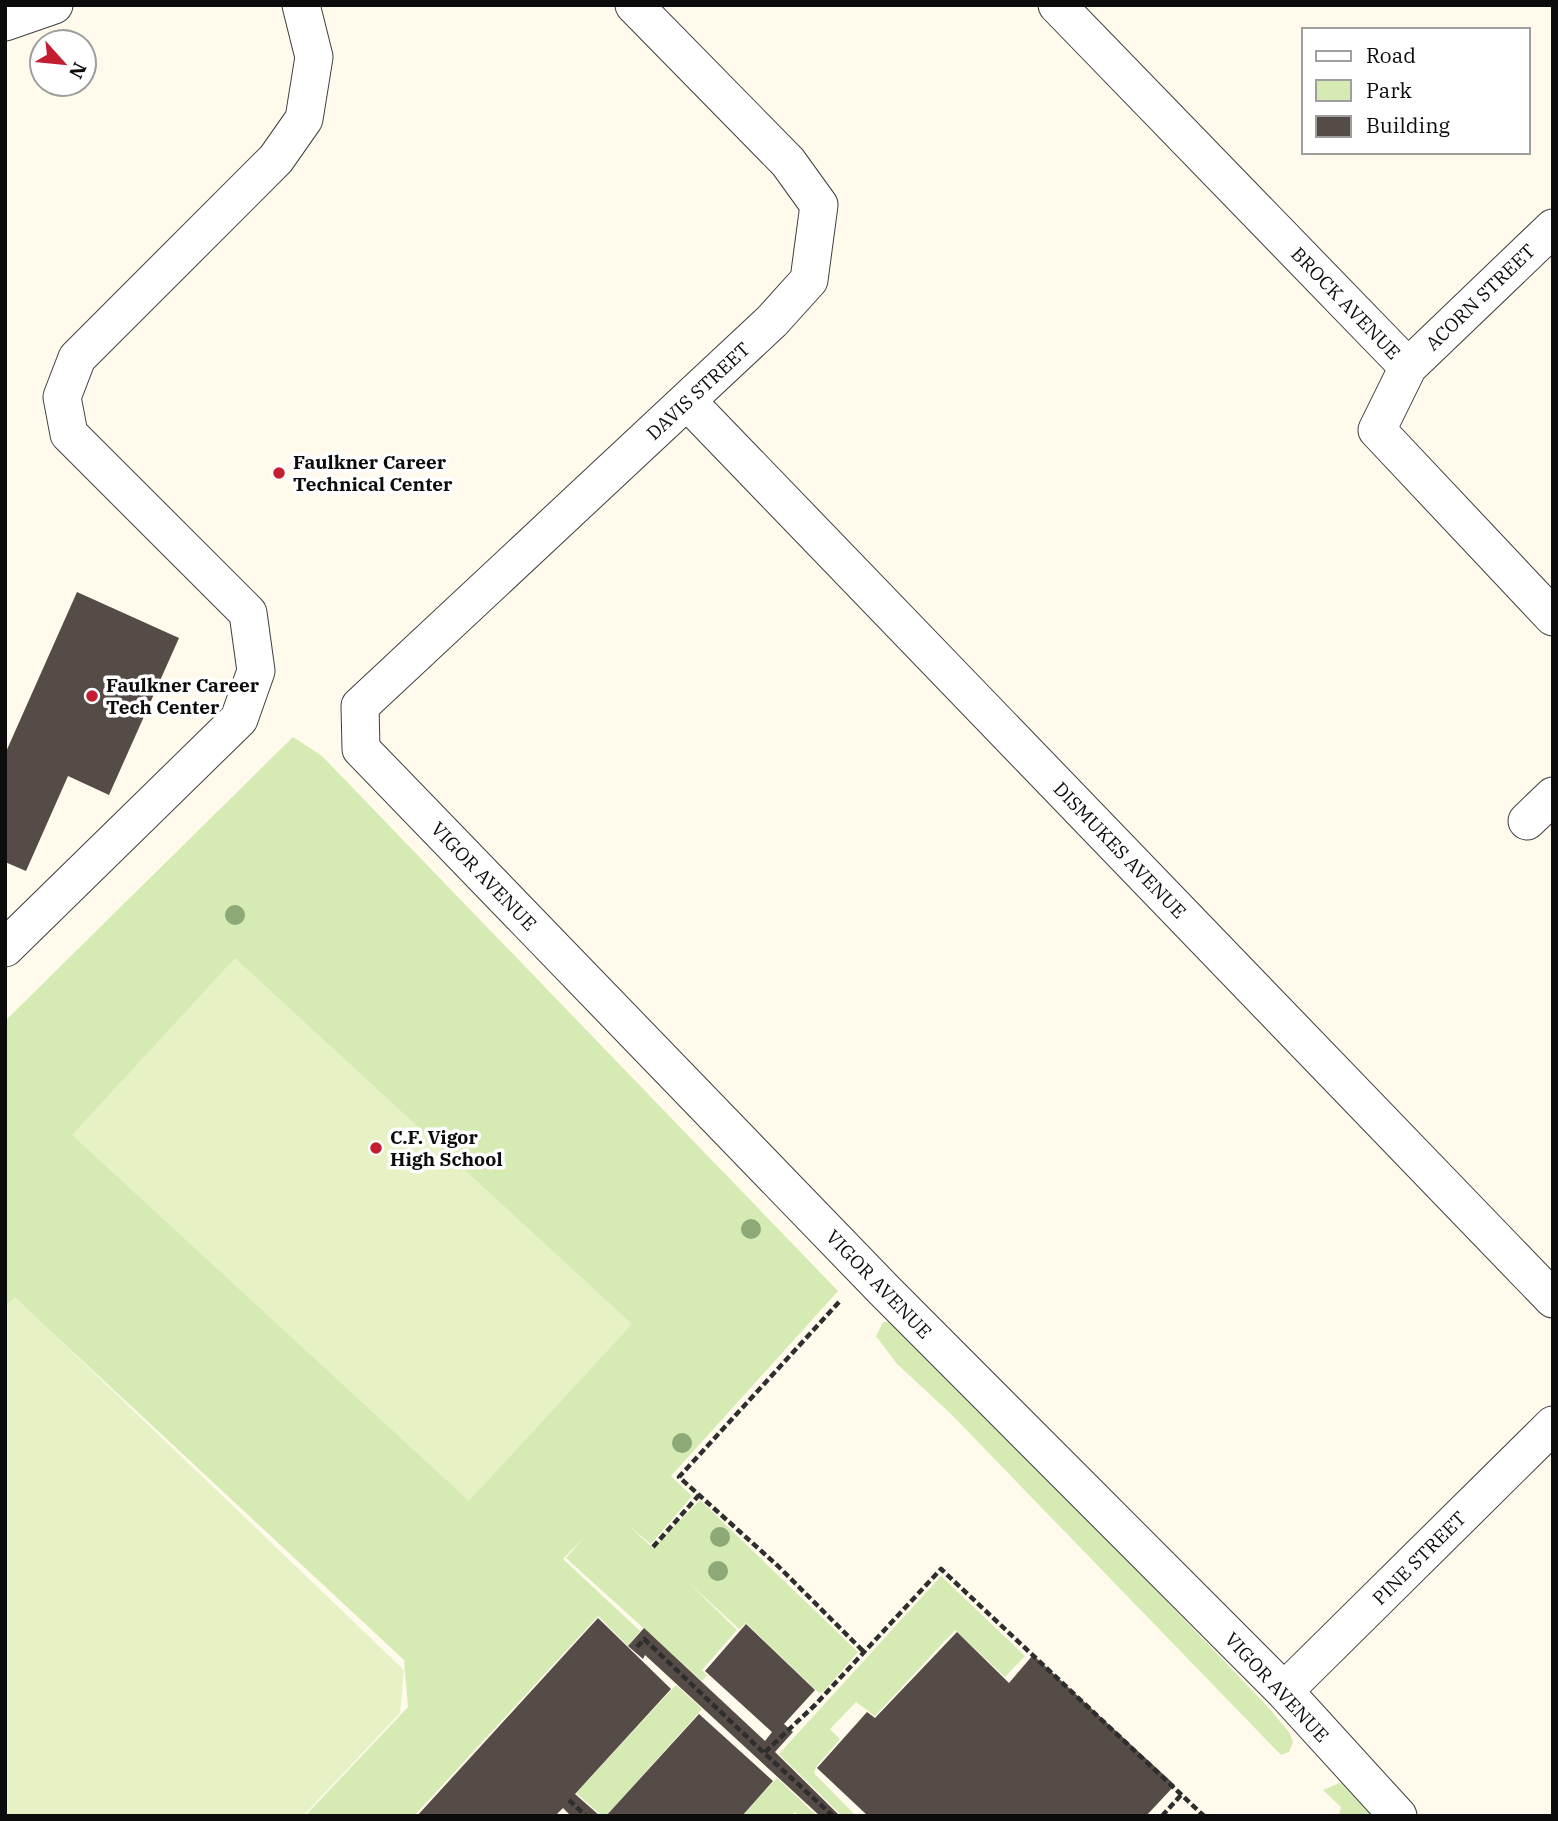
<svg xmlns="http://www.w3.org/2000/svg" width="1558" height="1821" font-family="'IBM Plex Serif',serif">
  <rect width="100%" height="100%" fill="#fffaeb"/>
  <!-- green -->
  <path fill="#d5ebb3" d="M293,737l29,19 516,535 -167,185 21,20 -41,48 -22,-18 24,22 47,-48 158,152 -34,39 -5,2 -73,-70 -7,6 -54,-50 52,51 -35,40 5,5 -5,6 -136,-123 18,-21 -21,22 77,72 -12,15 -30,-30 -184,200h-109l103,-109 -4,-47 -389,-362 -10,9v-286z
    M898,1321l370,386 21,25 4,10 -4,10 -8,3 -330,-341 -54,-50 -21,-28 7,-14z
    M941,1576l84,80 -20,21 -50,-47 -80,86 -19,-14 -26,27 10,10 -24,28 -2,6 42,43h-14l-63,-62z
    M676,1685l26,24 -96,107h-4l-26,-23z
    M777,1778l40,38h-18l-4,-4 -4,4h-49z
    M1342,1782l34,34h-37l2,-9 -18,-17z"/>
  <!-- pitch -->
  <path fill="#e6f2c6" d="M235,958l397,366 -163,177 -397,-366z
    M15,1297l389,373 -4,43 -97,103h-298v-509z"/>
  <!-- building -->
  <path fill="#554c48" d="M77,592l102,46 -70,157 -41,-19 -42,95 -21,-9v-108z
    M598,1618l73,71 -96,105 25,22h-29l-8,-8 -8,8h-138z
    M746,1624l69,66 -31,34 9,8 -18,20 65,64h-20l-175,-161 -2,4 -15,-13 16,-18 121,113 7,-9 -67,-61z
    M957,1632l52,51 24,-28 142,130 -29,31h-278l-51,-48 50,-56 8,6z
    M699,1714l74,67 -31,35h-136z"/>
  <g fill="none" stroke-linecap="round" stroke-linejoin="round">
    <!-- minor casing -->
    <g stroke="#3f3f3f" stroke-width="39">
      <path id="minor" d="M634,5l154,157 31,43 -10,75 -37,41 -412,385 1,43 523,541 400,401 114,125
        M1057,5l351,362
        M5,22l49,-17
        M1553,228l-145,139 -31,63 176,187
        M687,401l866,898
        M1527,821l26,-25
        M5,948l234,-229 17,-48 -8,-58 -179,-179 -7,-37 15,-39 199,-199 28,-40 10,-62 -13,-52
        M1284,1691l269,-266"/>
    </g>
    <!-- path -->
    <path stroke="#2e2e2e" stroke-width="4.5" stroke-dasharray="7 3.5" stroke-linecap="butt" d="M839,1302l-160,175 99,89 86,86
      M653,1547l46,-52
      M637,1647l7,-8 120,114
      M569,1800l17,16
      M833,1816l-69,-63 51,-48 126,-136 263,247
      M1162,1816l19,-21"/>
    <!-- minor -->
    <use href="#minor" stroke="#fff" stroke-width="37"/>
  </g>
  <!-- trees -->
  <g fill="#8da978">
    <circle cx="235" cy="915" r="10"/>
    <circle cx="751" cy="1229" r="10"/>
    <circle cx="682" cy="1443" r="10"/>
    <circle cx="720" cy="1537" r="10"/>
    <circle cx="718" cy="1571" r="10"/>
  </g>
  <!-- markers -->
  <g fill="#c31d32" stroke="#fff" stroke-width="2.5">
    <circle cx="279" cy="473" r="7"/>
    <circle cx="92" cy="696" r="7"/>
    <circle cx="376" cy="1148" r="7"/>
  </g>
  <g text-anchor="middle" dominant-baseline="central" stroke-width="7" stroke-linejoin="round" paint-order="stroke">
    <!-- street labels -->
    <g font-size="19" fill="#0c0c0c" stroke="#fff">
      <text transform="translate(1480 297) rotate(-44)">ACORN STREET</text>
      <text transform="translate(1346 303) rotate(46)">BROCK AVENUE</text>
      <text transform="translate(698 391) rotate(-43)">DAVIS STREET</text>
      <text transform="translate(1120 850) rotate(46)">DISMUKES AVENUE</text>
      <text transform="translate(484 876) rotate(46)">VIGOR AVENUE</text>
      <text transform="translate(879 1284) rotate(46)">VIGOR AVENUE</text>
      <text transform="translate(1419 1558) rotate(-45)">PINE STREET</text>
      <text transform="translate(1277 1687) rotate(47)">VIGOR AVENUE</text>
    </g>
    <!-- poi labels -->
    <g font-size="19" font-weight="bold" fill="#0c0c0c" stroke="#fff" text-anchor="start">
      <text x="293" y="462">Faulkner Career<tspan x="293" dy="22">Technical Center</tspan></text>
      <text x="106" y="685">Faulkner Career<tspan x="106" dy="22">Tech Center</tspan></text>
      <text x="390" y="1137">C.F. Vigor<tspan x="390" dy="22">High School</tspan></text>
    </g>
  </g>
  <!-- border -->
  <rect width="1558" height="1821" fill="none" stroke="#0c0c0c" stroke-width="14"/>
  <!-- legend -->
  <rect x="1302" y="28" width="228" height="126" fill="#ffffff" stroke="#9e9e9e" stroke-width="2"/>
  <rect x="1316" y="51" width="35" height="10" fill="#ffffff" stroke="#9e9e9e" stroke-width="2"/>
  <text x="1366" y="63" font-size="21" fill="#0c0c0c">Road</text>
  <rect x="1316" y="80" width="35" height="21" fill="#d5ebb3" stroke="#9e9e9e" stroke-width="2"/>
  <text x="1366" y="98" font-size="21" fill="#0c0c0c">Park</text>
  <rect x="1316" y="116" width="35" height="21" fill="#554c48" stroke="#9e9e9e" stroke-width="2"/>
  <text x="1366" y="133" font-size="21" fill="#0c0c0c">Building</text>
  <!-- north arrow -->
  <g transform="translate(63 63) rotate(117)"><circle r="33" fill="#ffffff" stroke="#9e9e9e" stroke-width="2"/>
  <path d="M0-5L12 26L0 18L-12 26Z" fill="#c31d32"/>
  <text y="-10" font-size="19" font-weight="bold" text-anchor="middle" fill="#0c0c0c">N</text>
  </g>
</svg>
